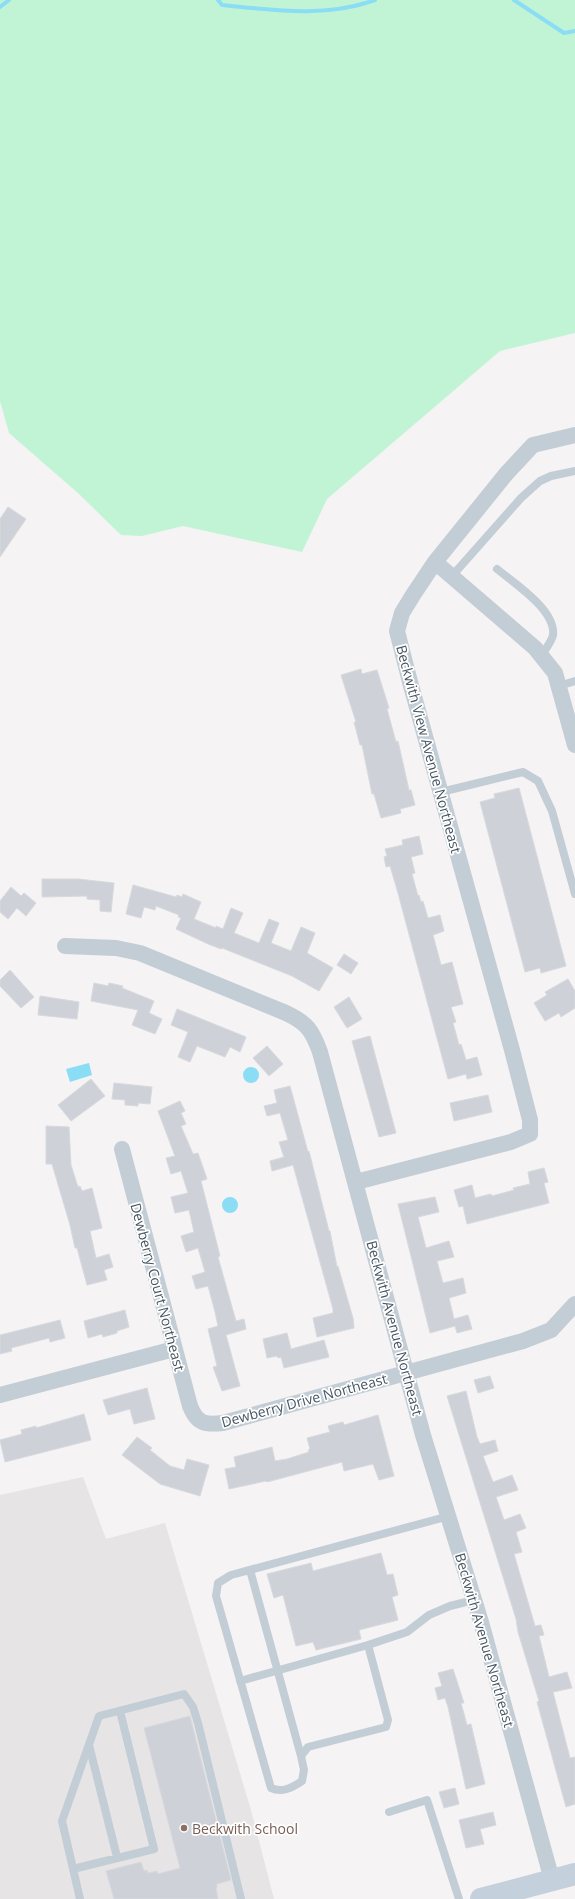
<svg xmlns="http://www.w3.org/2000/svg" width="575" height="1899" font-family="'Open Sans',sans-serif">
  <rect width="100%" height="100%" fill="#f5f3f3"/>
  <!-- education -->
  <path fill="#e6e4e5" d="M83,1477l23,62 59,-16 86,287 23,89h-274v-404z"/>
  <!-- green -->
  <path fill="#c0f4d4" d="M0,0h575v333l-75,18 -173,148 -25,53 -119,-26 -41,10 -21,-1 -42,-41 -70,-61 -9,-32z"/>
  <!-- water -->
  <path fill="#8addf4" d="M89,1063l3,12 -22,7 -4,-13z
    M243 1075a8 8 0 1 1 16 0a8 8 0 1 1-16 0Z
    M222 1205a8 8 0 1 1 16 0a8 8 0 1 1-16 0Z"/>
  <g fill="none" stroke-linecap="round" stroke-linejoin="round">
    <!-- stream -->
    <path stroke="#8addf4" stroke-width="4" d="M218,0l4,5c52,5 103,13 153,-5
      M514,0l50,33 11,-2
      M0,7l9,-7"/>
  </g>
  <!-- building -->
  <path fill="#ced2d8" stroke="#d6d9de" d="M8,507l18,12 -26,38v-38z
    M361,669l1,5 15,-4 12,38 -2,1 9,33 2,-1 11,49h2l4,15 -15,4 1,4 -20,5 -7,-24h-2l-10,-49h-2l-6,-23h2l-15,-47z
    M519,788l47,178 -25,7 -1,-5 -15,4 -45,-170 15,-4 -1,-4z
    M419,836l4,18 -12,3 4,16 -3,1 6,22 1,-1 2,7 2,-1 5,17 12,-3 4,16 -11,4 8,30 11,-3 11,42 -12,3 5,15 -3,1 6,22 2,-1 5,16 11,-3 5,18 -15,4 -1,-5 -18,5 -52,-193 -6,-20 -4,1 -2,-10 3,-1 -2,-7 18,-4 -1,-5z
    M42,879h36l36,4 -3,29 -11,-1v-11l-13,-1v-3l-45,1z
    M133,885l43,12 1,-2 5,2 1,-3 18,8 -7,17 22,9v-2l7,3 8,-21 12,5 -9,20 25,10 10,-24 10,4 -8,20 20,8 10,-24 14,6 -8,20 26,15 -14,23 -27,-15 -70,-28 -1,1 -13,-5 -32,-15 5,-11 -3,-1 1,-2 -23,-9 -1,4 -11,-3 -3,11 -15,-4z
    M11,887l10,9 3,-3 12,10 -10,13 -9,-8 -9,11 -8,-7v-11z
    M344,954l14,9 -7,11 -14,-9z
    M10,970l24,27 -13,11 -21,-22v-6z
    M568,979l7,12v17l-14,9 -2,-4 -14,8 -11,-18 13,-8 -2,-3z
    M94,983l14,3 1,-3 14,3 -1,2 32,13 -5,12 13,6 -7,15 -23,-9 6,-15 -47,-9z
    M40,996l39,6 -2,17 -39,-4z
    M349,997l13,22 -15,9 -13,-21z
    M177,1009l69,28 -6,15 -10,-5 -5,10 -28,-11 -7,16 -12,-5 10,-25 -17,-7z
    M370,1036l26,97 -17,4 -27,-96z
    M267,1046l16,18 -14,12 -16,-18z
    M91,1079l14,17 -34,25 -13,-16z
    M114,1083l38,4 -2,17 -12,-1v3l-13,-1v-5l-13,-1z
    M290,1086l18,66 1,-1 20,80h1l7,36 1,-1 15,52 1,10 -37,9 -4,-19 20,-5v-4l-40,-144 -21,6 -2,-10 14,-4 -5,-15 9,-2 -8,-27 -13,3 -3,-10 13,-3 -3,-13z
    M488,1095l4,17 -38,9 -4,-18z
    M180,1101l5,10 -4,2 5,11 -5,2 12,28 5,-1 9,26 -6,2 19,75 -2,1 14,50 4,14 8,-2 2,10 -20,6 14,51 -18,5 -9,-24 4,-1 -9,-37 10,-3 -3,-14 -7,-26 -12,3 -4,-13 13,-4 -7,-24 -12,4 -5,-16 13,-4 -5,-22 -14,3 -4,-16 17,-4 -7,-22 -10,3 -5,-16 9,-2 -17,-45z
    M46,1126l23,1 2,38 7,22 2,-1 2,5 10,-3 10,40 -12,3 6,27 13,-4 4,13 -9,3 3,10 -20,5 -10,-37h-2l-5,-23 -18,-61h-6z
    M544,1168l4,14 -4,1 5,20 -82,21 -4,-18 -4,1 -5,-17 18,-5 3,13 16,-4 1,2 22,-6 -1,-2 17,-4 -2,-12z
    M435,1197l4,15 -21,5 8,31 23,-7 5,16 -17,4 6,22 20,-5 3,15 -17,5 5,21 14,-4 4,14 -15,4 -2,-7 -25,7 -32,-129z
    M125,1310l4,17 -12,4v2l-14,4 -1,-3 -14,4 -4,-17z
    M60,1320l5,18 -15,4 -1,-4 -38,10 1,3 -12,3v-19z
    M287,1333l4,16 33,-9 5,17 -45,11 -3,-11 -3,1 -1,-2 -10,2 -4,-19z
    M490,1376l4,12 -16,5 -4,-13z
    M147,1388l8,31 -21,5 -4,-15 -22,6 -5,-15z
    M466,1391l11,46 3,7 15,-4 3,11 -15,5 10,26 19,-7 6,15 -22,7 8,23 16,-6 6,14 -10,4 6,20 -8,2 21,72 6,-1 3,10 -5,1 10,41 18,-5 5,16 -19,4 17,66 5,-1v47l-9,3 -29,-105 2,-1 -21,-69 -2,-13 -69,-223z
    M84,1414l7,26 -86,22 -5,-22 22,-6 -1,-4 15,-4v2z
    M378,1415l16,61 -15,4 -6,-16 -29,7 -2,-9 -75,20 -1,-1 -37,8 -4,-20 11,-2 -2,-10 38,-10 3,14 12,-2 22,-7 -1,-2 2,-1 -3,-11 23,-6 -2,-6 15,-4 1,3z
    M137,1437l15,11 -2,2 20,16 14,4 3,-11 22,6 -9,31 -40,-12 -38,-29z
    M381,1553l6,22 6,-1 5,21 -6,2 6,23 -39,10 2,9 -45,11 -3,-8 -17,4 -13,-51 -9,3 -7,-24 44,-11 2,8z
    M453,1669l11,34h-3l6,22 4,-1 14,60 -19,5 -18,-82 -3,-9 -7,2 -3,-12 7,-2 -4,-13z
    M190,1716l41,164 -14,4v3l-1,1 2,11h-104l-8,-28 35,-9 3,9 3,-1 1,3 9,-2 1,3 22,-6 -36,-140z
    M455,1788l4,16 -15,4 -5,-16z
    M493,1812l3,13 -16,4 4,15 -18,4 -7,-28z"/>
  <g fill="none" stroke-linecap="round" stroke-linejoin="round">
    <!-- service -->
    <path stroke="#c3cdd5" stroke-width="8" d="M497,569c17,14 59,41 56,66 -1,6 -8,15 -12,21
      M452,576l69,-78 19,-17 11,-5 24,-5
      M559,686l16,-5
      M441,792l82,-20 15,9 14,30 23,83
      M449,1516l-218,59 -13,8 -2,13 55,192c11,5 21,0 31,-7l2,-11 -3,-14 7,-9 78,-20 2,-7 -20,-75 39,-13 22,-17 21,-9 24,-6
      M250,1570l51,186
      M240,1681l128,-36
      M89,1745l28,112
      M389,1812l38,-12 32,99
      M73,1869l81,-20 -34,-138
      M80,1899l-18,-78 37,-105 85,-22 9,13 5,16 43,176"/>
    <!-- minor -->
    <path stroke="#c3cdd5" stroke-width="16" d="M435,562l100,86 20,25 20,72
      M65,946l51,2 24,5 146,60c21,10 26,17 34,39l103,383 58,187 71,258
      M122,1149l68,257c7,18 15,19 33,17l300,-82 28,-11 24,-26
      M356,1182l155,-40 19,-8v-14l-18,-70 -102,-368 -13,-51 5,-18 11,-18 22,-33 71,-88 27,-29 42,-10
      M0,1395l174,-46"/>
    <!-- secondary -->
    <path stroke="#c4d0dc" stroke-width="22" d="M481,1899l94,-25"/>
  </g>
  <!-- markers -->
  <circle fill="#8d6e63" stroke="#fff" stroke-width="1.5" cx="184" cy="1828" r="4"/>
  <g text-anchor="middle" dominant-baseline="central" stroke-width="3.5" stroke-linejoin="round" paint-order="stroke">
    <!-- street labels -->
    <g font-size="14" fill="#485662" stroke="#fff">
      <text transform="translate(429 749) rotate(75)">Beckwith View Avenue Northeast</text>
      <text transform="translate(158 1287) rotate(75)">Dewberry Court Northeast</text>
      <text transform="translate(395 1328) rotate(75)">Beckwith Avenue Northeast</text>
      <text transform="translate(304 1400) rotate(-15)">Dewberry Drive Northeast</text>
      <text transform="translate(485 1640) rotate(74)">Beckwith Avenue Northeast</text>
    </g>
    <!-- education labels -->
    <g font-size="14" fill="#785e54" stroke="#fff" text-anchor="start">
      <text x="192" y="1828">Beckwith School</text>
    </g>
  </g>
</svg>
